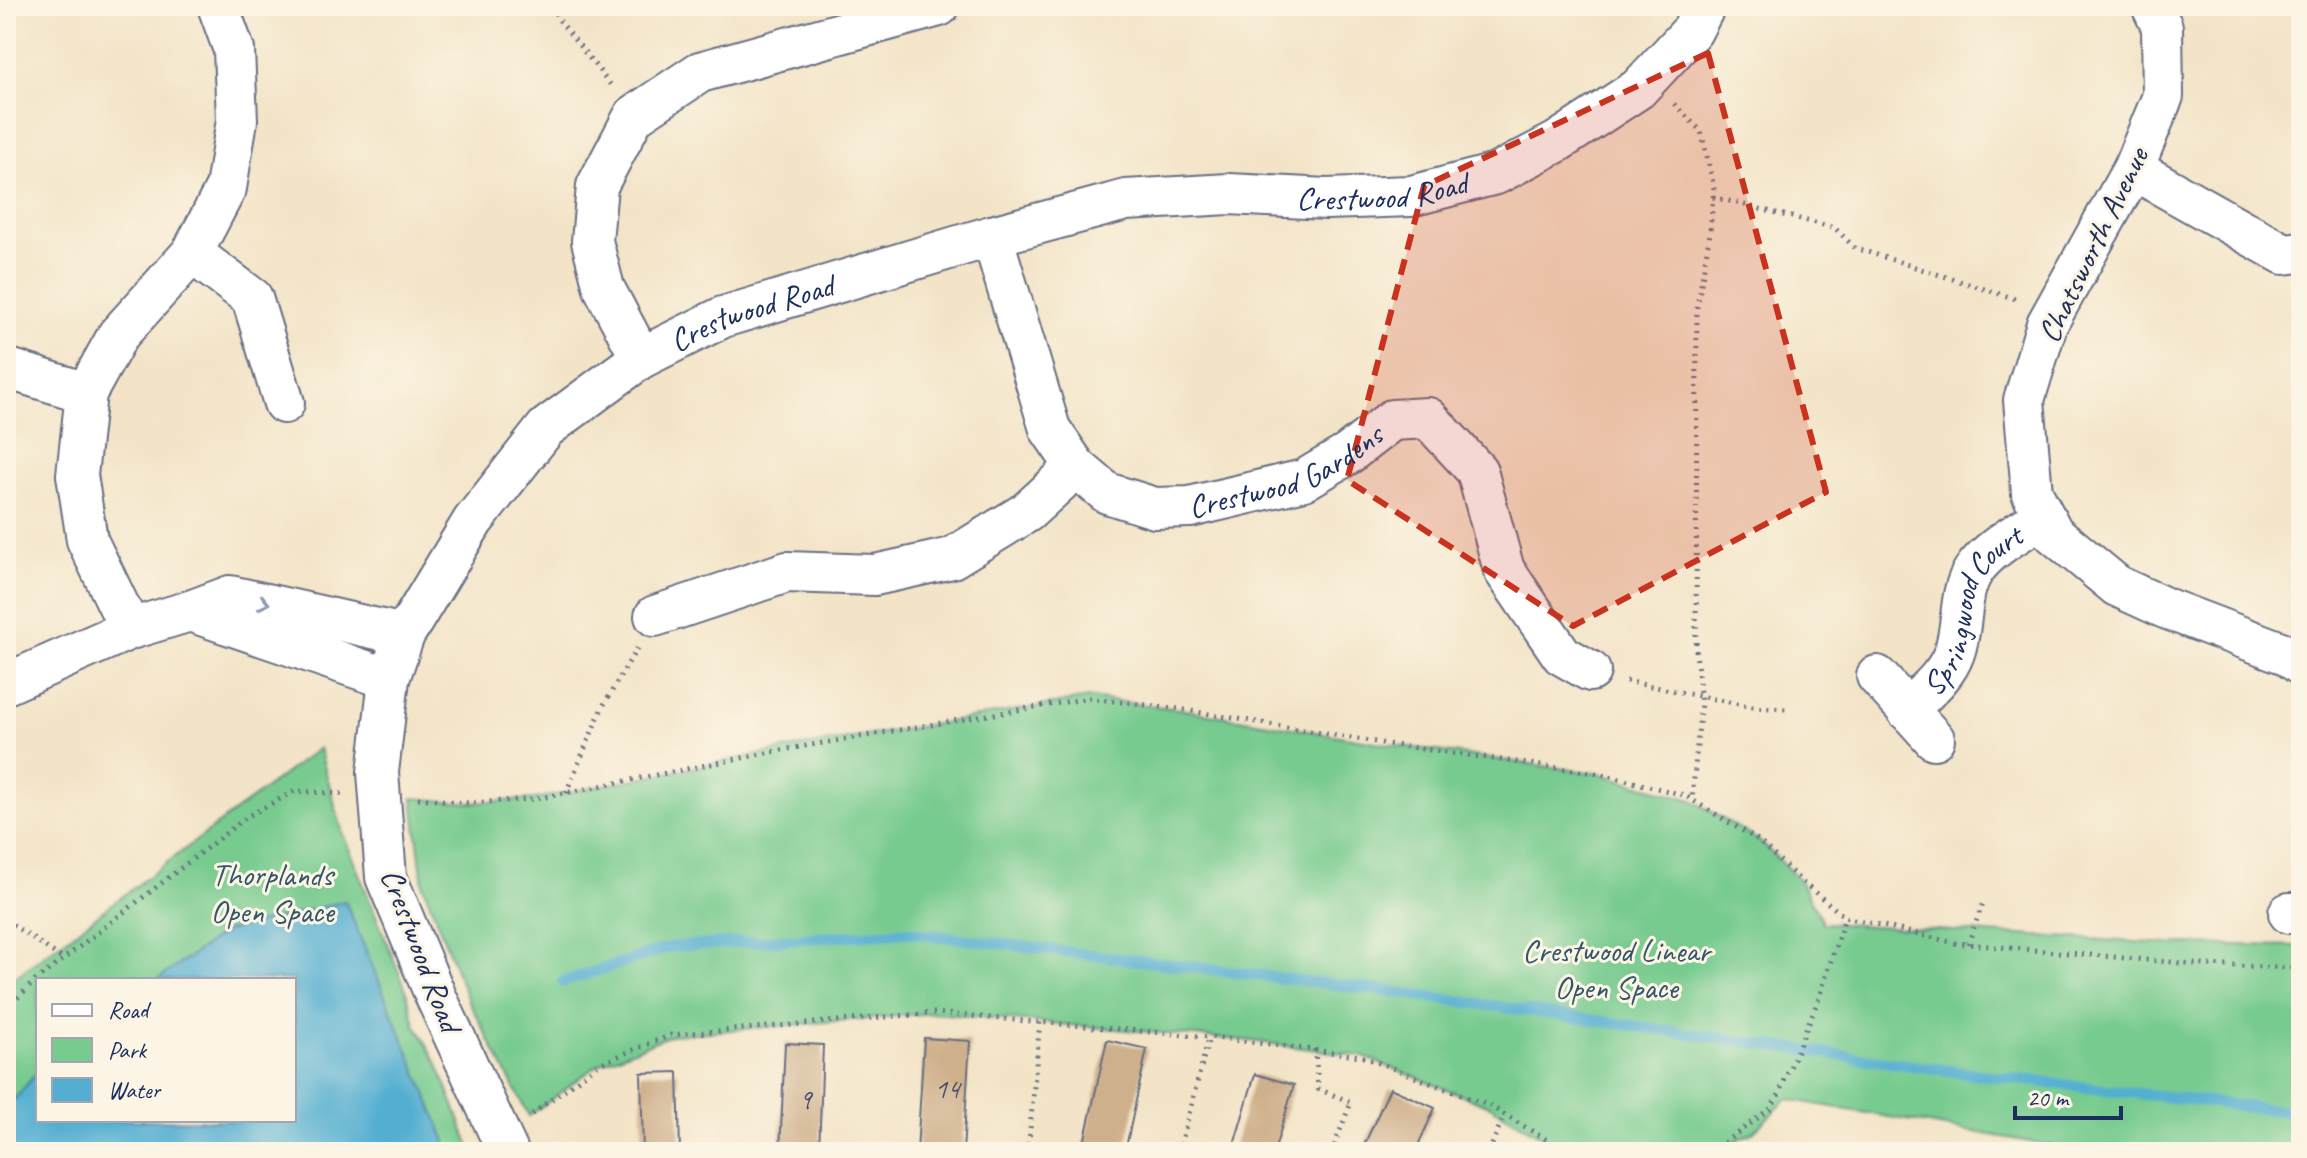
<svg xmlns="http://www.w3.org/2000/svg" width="2307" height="1158" font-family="Caveat,sans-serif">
  <rect width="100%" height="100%" fill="#fcf5e5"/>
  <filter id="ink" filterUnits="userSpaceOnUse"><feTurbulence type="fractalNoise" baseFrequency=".0125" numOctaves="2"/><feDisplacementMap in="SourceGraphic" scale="16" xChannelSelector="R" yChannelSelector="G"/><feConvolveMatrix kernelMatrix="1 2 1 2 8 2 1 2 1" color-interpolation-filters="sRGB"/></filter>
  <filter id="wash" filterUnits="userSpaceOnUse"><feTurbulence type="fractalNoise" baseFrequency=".006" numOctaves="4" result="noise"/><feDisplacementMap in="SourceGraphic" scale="32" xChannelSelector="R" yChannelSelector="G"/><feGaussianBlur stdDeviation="1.8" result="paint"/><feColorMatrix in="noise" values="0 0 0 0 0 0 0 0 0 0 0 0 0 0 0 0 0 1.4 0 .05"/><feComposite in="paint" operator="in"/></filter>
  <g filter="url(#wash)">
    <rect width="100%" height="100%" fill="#f3e4c7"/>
    <!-- green -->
    <path fill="#77cb8f" stroke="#497d76" stroke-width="2" fill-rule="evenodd" d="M1089,698l90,11 208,35 214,30 91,26 66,40 41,39 24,44 346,21 132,2v206h-213l-301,-53 -35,34 -41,19h-143l-78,-46 -129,-50 -110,-15 -317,-28 -263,22 -72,29 -70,52 -62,-118 -44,-113 -10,-87 56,5 66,-4 247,-49z
      M319,748l24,86 63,156 9,34 22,38 35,90h-466v-168zM38,980h256v140h-256z"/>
    <!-- water -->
    <path fill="#53aed1" stroke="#376e98" stroke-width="2" d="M345,901l101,240 -7,11h-433v-43l32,-38v49h256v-140h-137l69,-49z"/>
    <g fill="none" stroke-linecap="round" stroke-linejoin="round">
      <!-- stream -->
      <path stroke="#53aed1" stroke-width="11" d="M563,982l107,-35 236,-15 489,60 564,80 342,41"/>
    </g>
    <g id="blocks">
      <!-- building -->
      <path fill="#cfb08c" d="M924,1038l46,3 -7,111h-46z
        M1107,1040l40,9 -22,103h-43z
        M785,1043l38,2 -4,107h-39z
        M678,1072l2,80h-37l-2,-79z
        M1255,1074l39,11 -20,67h-42z
        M1390,1088l45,20 -20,44h-54z"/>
    </g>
  </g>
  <g filter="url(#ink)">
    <use href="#blocks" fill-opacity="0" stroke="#676e83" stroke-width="2"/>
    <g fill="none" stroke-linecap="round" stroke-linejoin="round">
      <!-- minor casing -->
      <g stroke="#676e83" stroke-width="44">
        <g id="minor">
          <path d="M2152,6l10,21 1,69 -30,73 -86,155 -23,76 8,93 21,40 64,53 48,22 121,46 15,11"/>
          <path d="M2133,169l151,85 17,-2"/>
          <path id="s1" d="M992,236l58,193 26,38 31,26 48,15 35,-1 114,-27 44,-26 44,-34 36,-2 49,53 27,99 58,85 28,16"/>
          <path d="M192,253l60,45 32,105"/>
          <path d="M641,358l-37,-70 -12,-47 5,-55 37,-70 66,-44 239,-66"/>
          <path d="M6,368l80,25"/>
          <path d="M190,611l199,68"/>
          <path d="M655,616l132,-44 88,3 77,-17 75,-46 49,-45"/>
          <path d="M130,629l-43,-89 -10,-65 9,-82 32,-58 74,-82 34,-65 11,-68 -3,-70 -16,-44"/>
          <path d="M1877,676l57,63"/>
          <path d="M6,684l124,-55 60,-18 40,-15 174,39"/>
          <path id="s2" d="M1907,710c17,-17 39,-34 47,-57 10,-26 4,-60 20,-83 16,-23 46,-38 69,-53"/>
          <path d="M2289,913h12"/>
          <path id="s3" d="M508,1152l-72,-155 -50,-120 -8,-105 11,-93 15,-44 69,-114 73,-93 95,-70 82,-41 269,-81 134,-36 103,-6 98,5 84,-3 85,-22 61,-32 81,-53 54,-58 13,-25"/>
        </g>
      </g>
      <!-- path -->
      <path stroke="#676e83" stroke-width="5" stroke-dasharray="2 6" stroke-linecap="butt" d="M552,6l8,15 53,67
        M1093,6l18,6 43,-6
        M1674,104l27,27 13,56 -4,46 -13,74 -1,344 5,51 -9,98
        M1713,197l122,31 20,20 164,52
        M1626,681l127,26 34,2
        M566,793l36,-85 35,-60
        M418,798l51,5 66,-4 247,-49 307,-52 90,11 208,35 214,30 83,21 74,45 41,39 46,38
        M6,920l57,39
        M1968,944l15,-41
        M6,1009l29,-28 213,-165 47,-25 49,3
        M1315,1049l3,40 33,13 -19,50
        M532,1114l67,-50 72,-29 263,-22 275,24 152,19 129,50 77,46
        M1028,1152l12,-131
        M1179,1152l30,-115
        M1489,1152l15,-37
        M1711,1152l59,-43 8,-13 41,-98 26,-81 110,26 249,22 97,3"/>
      <!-- minor -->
      <use href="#minor" stroke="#fff" stroke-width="40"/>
    </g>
    <!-- one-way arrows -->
    <defs><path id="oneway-chevron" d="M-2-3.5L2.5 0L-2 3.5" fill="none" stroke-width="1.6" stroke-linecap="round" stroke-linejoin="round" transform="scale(2)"/></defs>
    <use stroke="#8d97ae" href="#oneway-chevron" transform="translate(264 603) rotate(13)"/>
  </g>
  <!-- marked area -->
  <path fill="#c8321e" fill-opacity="0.2" stroke="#c8321e" stroke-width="6" stroke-dasharray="16 10" stroke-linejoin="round" d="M1708,53l118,439 -253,134 -226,-146 77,-294z"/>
  <g text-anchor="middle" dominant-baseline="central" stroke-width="6" stroke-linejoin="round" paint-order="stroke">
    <!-- number labels -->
    <g font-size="28" fill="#484f6a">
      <text x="947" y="1088">14</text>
      <text x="805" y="1099">9</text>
    </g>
    <!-- street labels -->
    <g font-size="32" fill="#1b2f5e" stroke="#fcf5e5">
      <text stroke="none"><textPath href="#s3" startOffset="1684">Crestwood Road</textPath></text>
      <text transform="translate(2093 245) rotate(-64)">Chatsworth Avenue</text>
      <text stroke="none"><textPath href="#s3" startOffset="1036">Crestwood Road</textPath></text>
      <text stroke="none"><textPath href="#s1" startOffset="476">Crestwood Gardens</textPath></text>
      <text stroke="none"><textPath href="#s2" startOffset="124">Springwood Court</textPath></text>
      <text transform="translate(421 950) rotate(69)">Crestwood Road</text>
    </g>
    <!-- park labels -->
    <g font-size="32" fill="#32566a" stroke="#fcf5e5">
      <text x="272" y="874">Thorplands<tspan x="272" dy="37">Open Space</tspan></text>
      <text x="1616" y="950">Crestwood Linear<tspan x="1616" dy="37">Open Space</tspan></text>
    </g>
  </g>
  <!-- margin -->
  <rect width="2307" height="1158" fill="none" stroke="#fcf5e5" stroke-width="32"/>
  <!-- legend -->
  <rect x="36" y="978" width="260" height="144" fill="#fcf5e5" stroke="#a2a6af" stroke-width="2"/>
  <rect x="52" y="1004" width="40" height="12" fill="#ffffff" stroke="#a2a6af" stroke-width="2"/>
  <text x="108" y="1018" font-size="24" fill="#1b2f5e">Road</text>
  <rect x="52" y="1038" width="40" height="24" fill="#77cb8f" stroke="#a2a6af" stroke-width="2"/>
  <text x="108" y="1058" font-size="24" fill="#1b2f5e">Park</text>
  <rect x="52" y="1078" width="40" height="24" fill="#53aed1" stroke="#a2a6af" stroke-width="2"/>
  <text x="108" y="1098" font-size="24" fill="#1b2f5e">Water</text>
  <!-- scale -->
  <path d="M2015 1106v12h106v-12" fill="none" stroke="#1b2f5e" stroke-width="4"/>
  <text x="2027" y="1106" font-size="24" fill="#1b2f5e" stroke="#fcf5e5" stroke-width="6" paint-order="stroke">20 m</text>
</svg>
